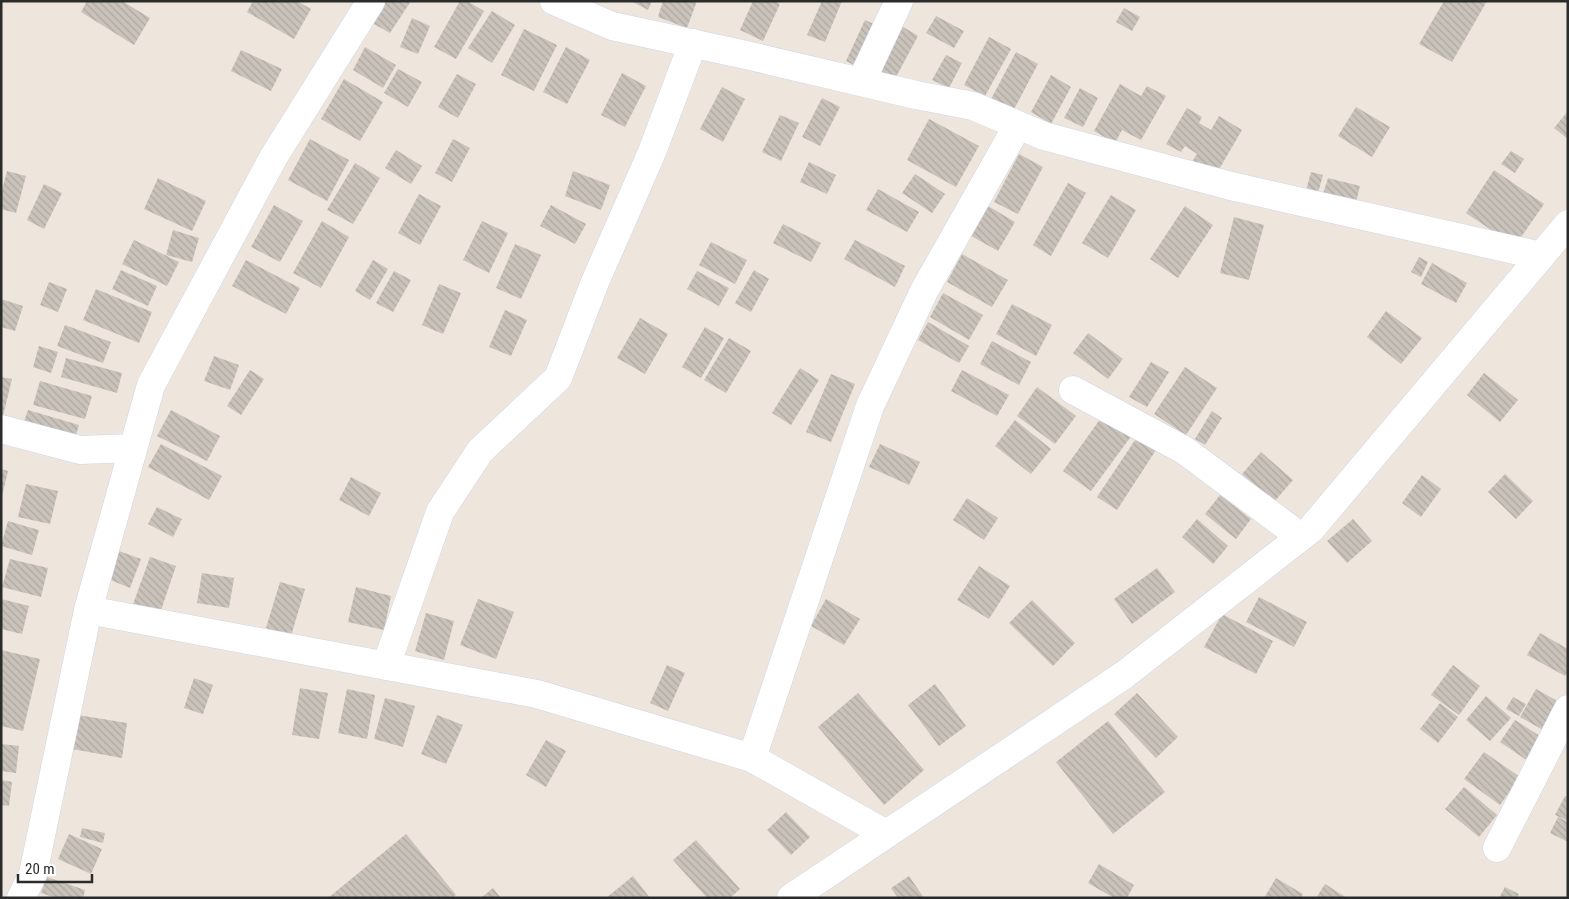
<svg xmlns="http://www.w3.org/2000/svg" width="1569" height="899" font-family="'Roboto Condensed',sans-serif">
  <defs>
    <pattern id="building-back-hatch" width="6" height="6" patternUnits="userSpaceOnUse" patternTransform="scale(1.25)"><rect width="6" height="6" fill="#c9c3bb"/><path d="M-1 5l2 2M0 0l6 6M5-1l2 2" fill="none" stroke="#ada8a1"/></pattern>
  </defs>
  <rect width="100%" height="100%" fill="#eee6dc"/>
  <!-- building -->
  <path fill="url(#building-back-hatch)" d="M87,1h35l28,17 -16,27 -53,-33z
    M253,1h44l14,8 -17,30 -47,-27z
    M386,1h25l-21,32 -18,-10z
    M460,1h7l17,10 -28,48 -22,-12z
    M631,1h21l-4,9z
    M663,1h34l-10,27 -29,-11z
    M753,1h21l6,3 -17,37 -23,-11z
    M822,1h20l-17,41 -18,-7z
    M1444,1h43l-35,61 -33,-18z
    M1124,8l16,9 -8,14 -16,-9z
    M492,11l23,14 -23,38 -24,-15z
    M936,16l28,15 -10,17 -28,-15z
    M412,18l18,8 -12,28 -18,-7z
    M865,20l18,8 -20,42 -17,-9z
    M900,25l18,11 -23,43 -19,-11z
    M524,29l33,16 -23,46 -33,-16z
    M989,37l22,12 -26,47 -21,-11z
    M365,47l31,18 -13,23 -30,-18z
    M566,47l24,13 -23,44 -24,-12z
    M241,50l41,19 -11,22 -40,-20z
    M1016,52l22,12 -26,49 -22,-12z
    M946,55l16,8 -13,25 -17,-8z
    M398,69l24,13 -14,25 -24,-14z
    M622,73l24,13 -21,41 -24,-12z
    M457,74l19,10 -18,34 -20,-11z
    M1051,75l20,12 -20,37 -20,-12z
    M344,79l39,23 -23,39 -39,-22z
    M1120,84l21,12 6,-10 19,10 -25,44 -19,-10 -7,13 -21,-12z
    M722,87l23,12 -22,43 -23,-13z
    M1080,88l18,10 -15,29 -19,-9z
    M822,98l18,9 -20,39 -18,-9z
    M1356,107l34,20 -18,30 -34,-21z
    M1187,108l15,9 -3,6 12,7 8,-14 23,14 -28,48 -24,-13 7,-11 -12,-8 -4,6 -15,-8z
    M1568,111v28l-14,-11z
    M780,115l19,8 -18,38 -19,-9z
    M929,119l50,27 -23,41 -49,-27z
    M310,139l39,21 -22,41 -39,-21z
    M453,139l17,9 -18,34 -17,-9z
    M396,150l26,16 -11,18 -26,-16z
    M1511,151l13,8 -9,14 -14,-9z
    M1019,154l24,13 -25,47 -24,-12z
    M809,162l27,13 -9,19 -27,-12z
    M355,163l25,15 -27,46 -26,-14z
    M1494,170l50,34 -29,42 -49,-33z
    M7,171l19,5 -10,37 -15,-4v-15z
    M573,171l37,14 -9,25 -36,-14z
    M1311,172l12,3 -7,25 -12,-2z
    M915,174l30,20 -13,19 -30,-20z
    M158,178l48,23 -14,30 -48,-22z
    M1328,178l32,8 -6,24 -33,-10z
    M1068,183l18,10 -35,63 -18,-11z
    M44,184l18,9 -18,36 -17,-9z
    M878,189l41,23 -12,20 -41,-22z
    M419,194l22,12 -21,39 -22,-12z
    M1111,195l25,15 -28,48 -26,-15z
    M983,203l32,19 -17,29 -32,-18z
    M274,205l29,16 -23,41 -29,-15z
    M551,205l35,19 -11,20 -35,-18z
    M1185,206l28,19 -35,53 -28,-19z
    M1234,217l30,8 -15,55 -29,-7z
    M322,221l27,16 -28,51 -28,-15z
    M482,221l26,12 -19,40 -26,-13z
    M783,224l38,19 -10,19 -38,-19z
    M173,230l26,8 -7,24 -26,-7z
    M134,240l45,22 -12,24 -45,-22z
    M855,240l50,26 -10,21 -51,-28z
    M711,242l36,18 -12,24 -36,-19z
    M515,244l26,11 -20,44 -25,-11z
    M962,254l46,26 -16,27 -45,-25z
    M1419,257l9,5 -7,15 -10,-5z
    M246,260l54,28 -14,26 -54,-28z
    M373,260l15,9 -18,31 -15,-9z
    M1432,263l35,20 -11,20 -35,-19z
    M121,270l36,16 -9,20 -36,-17z
    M754,270l15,9 -18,33 -16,-9z
    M394,271l17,9 -18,32 -17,-9z
    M697,271l32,17 -10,18 -32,-17z
    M49,282l18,7 -9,23 -18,-7z
    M439,284l22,9 -18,41 -21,-9z
    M96,289l56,23 -13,31 -56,-23z
    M943,293l40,22 -14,25 -39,-23z
    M1,299l22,7 -8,25 -14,-4z
    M1012,304l40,21 -16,31 -40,-22z
    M505,310l22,10 -16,36 -22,-9z
    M1386,311l36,27 -21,26 -34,-27z
    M640,318l28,16 -23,40 -28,-16z
    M928,322l41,24 -10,17 -41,-23z
    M65,325l46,17 -8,21 -46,-17z
    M705,327l19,11 -23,40 -19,-11z
    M1088,333l35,26 -15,20 -35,-26z
    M729,338l22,13 -25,42 -22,-13z
    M992,341l39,21 -12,23 -39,-21z
    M39,346l19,6 -7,21 -18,-6z
    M214,356l25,9 -9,25 -26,-9z
    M66,358l56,15 -5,20 -56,-16z
    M1151,362l18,10 -22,35 -18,-10z
    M1185,367l32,21 -31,47 -32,-21z
    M800,368l19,12 -28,45 -19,-12z
    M250,370l14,9 -23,36 -14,-9z
    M962,370l47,25 -12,21 -46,-25z
    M1484,373l34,27 -18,22 -33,-27z
    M831,374l24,10 -24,58 -25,-10z
    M1,377l11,2 -10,41h-1z
    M40,381l52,15 -7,23 -52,-14z
    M1037,387l39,29 -21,28 -38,-28z
    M28,410l51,15 -5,17 -52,-15z
    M171,410l49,26 -13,25 -50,-25z
    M1212,411l10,7 -17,27 -10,-6z
    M1103,415l29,20 -41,56 -28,-20z
    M1015,420l36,29 -20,25 -36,-28z
    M1137,437l19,13 -39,60 -20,-13z
    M161,444l61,32 -13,24 -61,-33z
    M880,444l40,18 -11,23 -40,-18z
    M1261,452l32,28 -19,22 -32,-28z
    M1,469l7,2 -6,25h-1z
    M1505,474l28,27 -17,18 -28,-27z
    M1422,475l19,14 -20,28 -19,-14z
    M351,477l30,16 -12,23 -30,-16z
    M26,484l32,7 -8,33 -32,-7z
    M1220,495l31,24 -15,20 -31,-25z
    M967,498l31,20 -14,22 -31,-20z
    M157,507l25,12 -9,18 -25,-13z
    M1197,519l31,27 -15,18 -31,-27z
    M1353,519l19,22 -25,22 -20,-22z
    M8,521l31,9 -7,25 -31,-9z
    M119,551l22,8 -11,29 -22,-9z
    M150,557l26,9 -17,50 -27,-9z
    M10,559l38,9 -7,29 -39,-10z
    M979,566l31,20 -21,33 -32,-19z
    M1157,568l18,24 -43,32 -18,-25z
    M202,573l32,5 -5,30 -32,-5z
    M280,582l25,7 -14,47 -25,-8z
    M356,587l35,9 -7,34 -36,-8z
    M1259,597l48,25 -13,25 -48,-25z
    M1,599l28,7 -7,28 -21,-5z
    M478,599l36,13 -18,47 -36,-14z
    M826,599l34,20 -16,26 -33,-19z
    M1032,600l43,43 -22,23 -44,-43z
    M426,613l28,8 -10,39 -29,-9z
    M1222,614l51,27 -17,33 -52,-27z
    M1540,633l28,16v23l-3,4 -38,-21z
    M1,650l39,9 -17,72 -22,-5z
    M667,665l18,8 -17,38 -18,-8z
    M1453,665l27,21 -21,29 -28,-20z
    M194,678l19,7 -10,29 -19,-6z
    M935,684l31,42 -27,20 -31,-41z
    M300,688l28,5 -9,46 -27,-4z
    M347,689l28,6 -8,44 -29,-6z
    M1536,689l23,13 -16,28 -23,-13z
    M858,693l66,77 -40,35 -66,-78z
    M1137,693l41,44 -22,21 -42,-44z
    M1486,696l25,22 -21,23 -24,-21z
    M1513,697l13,7 -7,12 -13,-7z
    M385,698l30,8 -12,41 -29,-8z
    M1440,703l18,14 -20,26 -18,-14z
    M78,715l49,8 -5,35 -50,-9z
    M437,715l26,10 -17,39 -25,-10z
    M1515,720l28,18 -15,23 -28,-19z
    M1108,721l57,71 -52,42 -57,-72z
    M546,740l20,11 -20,36 -20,-12z
    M1,744l18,2 -3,27 -15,-2z
    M1484,752l36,25 -20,28 -36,-26z
    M1,780l11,2 -3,24 -8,-1z
    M1464,787l33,28 -18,22 -34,-28z
    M1565,796l3,1v24l-13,-6z
    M786,812l24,25 -19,18 -24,-25z
    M1558,817l10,5v20l-18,-9z
    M82,828l23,5 -2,10 -23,-6z
    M69,834l33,15 -11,25 -33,-15z
    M406,834l50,61 -4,3h-124z
    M696,840l44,49 -10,9h-23l-34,-38z
    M1099,864l35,21 -7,13h-13l-26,-15z
    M633,876l17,22h-44z
    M909,876l15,22h-26l-7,-10z
    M47,877l38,13 -2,8h-27l-15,-5z
    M1276,878l27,16 -2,4h-37z
    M1325,884l22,14h-31z
    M1505,887l14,7 -2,4h-18z
    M493,888l8,10h-20z"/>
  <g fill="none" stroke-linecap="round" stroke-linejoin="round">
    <!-- street casing -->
    <g stroke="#d1d4e5" stroke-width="29">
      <path id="street" d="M554,1l58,25 134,29 170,40 57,11 71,30 187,50 310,70
        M861,82l38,-81
        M1073,390l111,60 117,87
        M1,429l79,21 53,-2
        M88,610l449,84 215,64 134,76
        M386,666l54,-154 40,-61 78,-73 37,-96 57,-130 41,-109
        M752,758l118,-352 54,-115 94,-166
        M1497,848l71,-139
        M21,898l12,-24 55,-264 63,-225 122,-227 98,-157"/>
    </g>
    <!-- secondary casing -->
    <g stroke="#d1d4e5" stroke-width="29">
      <path id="secondary" d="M791,898l333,-223 187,-146 257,-305"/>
    </g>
    <!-- street -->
    <use href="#street" stroke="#fff" stroke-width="28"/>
    <!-- secondary -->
    <use href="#secondary" stroke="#fff" stroke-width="28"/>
  </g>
  <!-- border -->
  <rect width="1569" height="899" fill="none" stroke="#2b2b2b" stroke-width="5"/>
  <!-- scale -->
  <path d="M18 874v8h74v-8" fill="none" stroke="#2b2b2b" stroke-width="2.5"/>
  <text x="25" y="874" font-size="15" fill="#2b2b2b" stroke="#ffffff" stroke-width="4" paint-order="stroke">20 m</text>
</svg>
